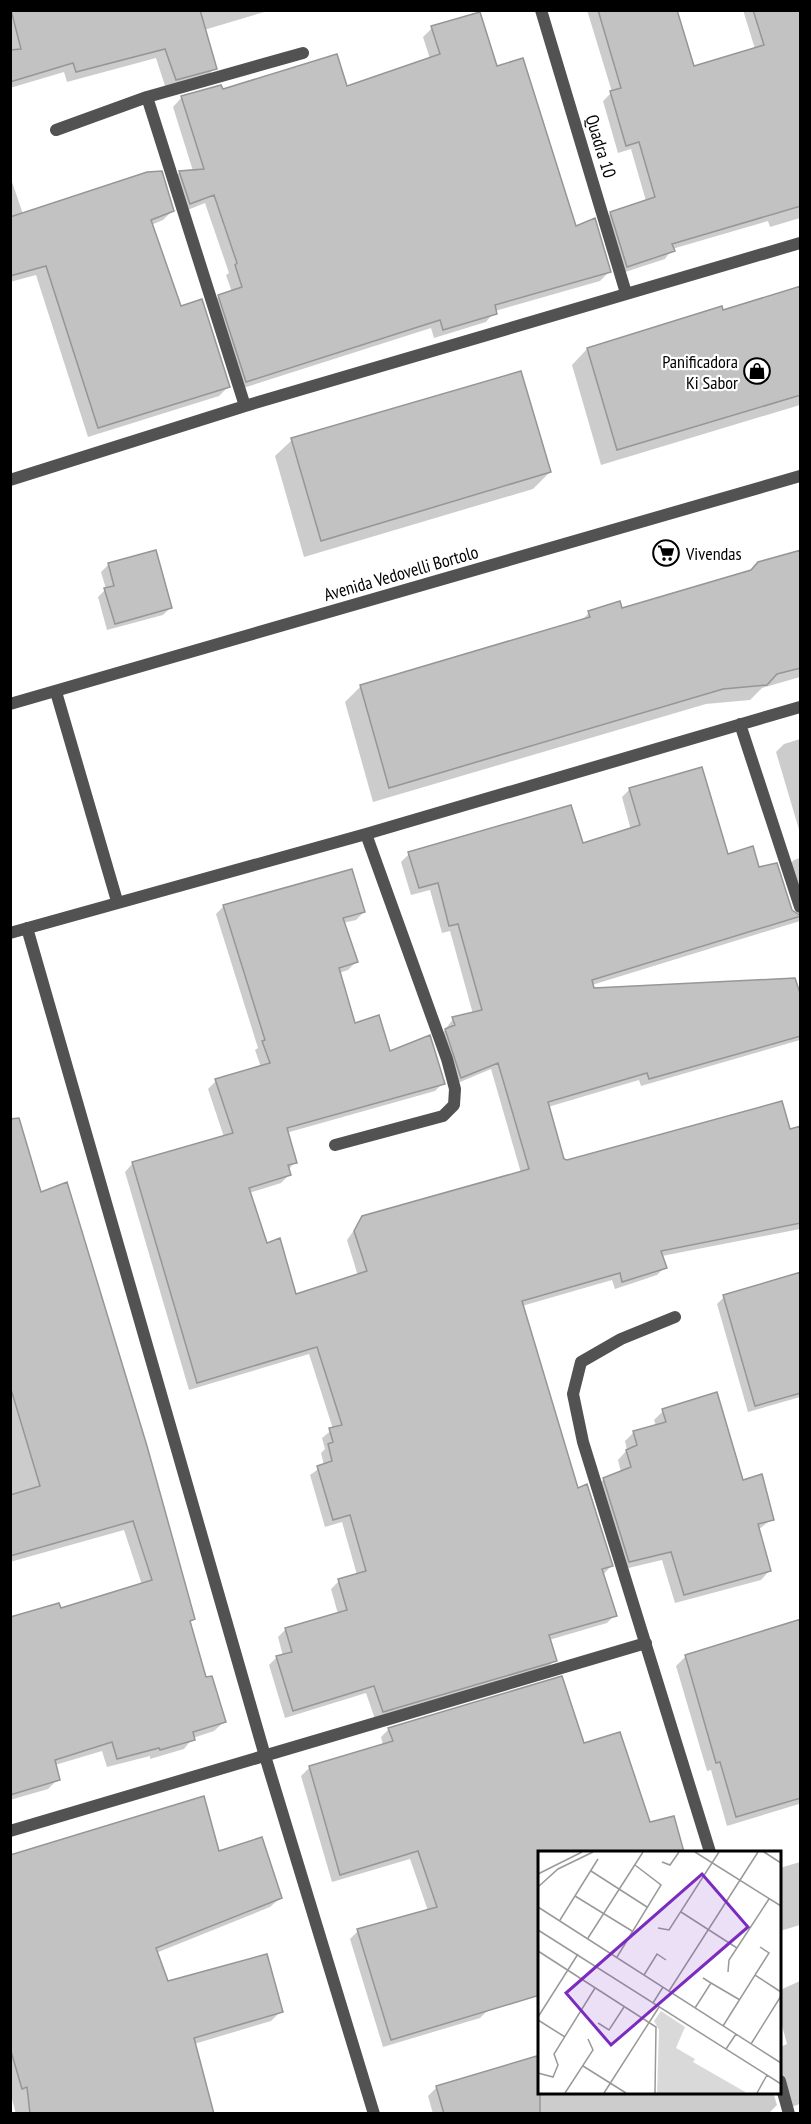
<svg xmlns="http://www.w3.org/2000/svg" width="811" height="2124" font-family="'PT Sans Narrow',sans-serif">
  <rect width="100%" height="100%" fill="#fff"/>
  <!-- shadow -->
  <path fill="#0003" d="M10,10h261l-67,20 11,38 -10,10 -39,11 -10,-31 -89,24 -3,-10 -54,16z
    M587,10h88l18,58 62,-19 -12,-39h57v208l-30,9 -2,-6 -96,28 -7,10 -46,15 -16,-53 8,-8 35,-12 -15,-52 -13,4 -15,-52 9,-9z
    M432,28l64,40 79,160 34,44 -9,9 -105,30 -9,11 -52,16 -3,-10 -194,62 -27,-85 9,-9 13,-4 -6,-17 3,-2 -24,-70 -25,10 -10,-32 10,-9 13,-1 -20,-64 9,-10 40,-6 124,-4 84,-28 -7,-22z
    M10,176l13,38 150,-4 -10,10 -12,5 29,83 49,78 -10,10 -131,41 -52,-162 -26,7z
    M800,287v118l-199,60 -29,-100 15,-16z
    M292,440l258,32 -17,17 -229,68 -29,-101z
    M800,551v126l-38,11 -12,12 -44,4 -333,98 -28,-100 15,-15 220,-65 9,-9 32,-3 129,-38z
    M155,552l15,56 -7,7 -56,15 -9,-33 8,-8 -5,-17 7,-7z
    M800,739v94l-24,-81 8,-8z
    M630,789l97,67 31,13 33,42 9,5v5l-208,64v5l208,11v39l-159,46 -2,-6 -91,27 15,54 237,-33v101l-138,27 3,11 -8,8 -42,14 -3,-9 -90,26 55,184 34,76 -8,9 12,40 -8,8 -58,17 6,20 -8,8 -172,51 -9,-26 -81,25 -16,-53 8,-8 6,-1 -5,-19 8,-8 52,-15 -7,-25 8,-8 18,-6 -15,-53 -17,5 -15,-52 14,-10 -3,-12 4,-4 -3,-11 11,-9 -24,-75 -120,36 -64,-218 8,-9 91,-26 -16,-48 8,-8 45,-14 -6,-17 3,-2 -42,-134 8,-8 140,6 -8,8 -13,3 13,39 -8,8 -9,3 15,52 35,28 54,30 -8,8 -149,42 9,29 -7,8 1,5 -8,8 -32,10 17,52 29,51 63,-20 -11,-36 16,-22 158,-45 -30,-104 -38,16 -15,-46 15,-20 20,-5 -23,-83 -8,2 -12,-43 -19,5 -10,-33 8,-8 173,-9 49,-15 -9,-33z
    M800,858v56l-14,-46 8,-8z
    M10,1148l30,46 153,425 -4,4 16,56 19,43 -10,9 -21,7 -9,11 -34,10v-3l-43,11 -5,-16 -47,14 3,14 -10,10 -38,11v-186l2,4 48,-8 82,-25 -18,-55 -114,32z
    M800,1274v123l-52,15 -31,-108 7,-7z
    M663,1411l79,71 30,37 -14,11 11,41 -8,9 -86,23 -13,-43 -42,10 -25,-82 9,-9 17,-7 -3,-12 9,-10 -2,-9 9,-9 22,-6 -2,-6z
    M800,1621v187l-1,-4 -72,22 -16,-56 -4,1 -31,-105 10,-10z
    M389,1729l194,16 63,105 -9,2h-97l-52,158 -8,8 -97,29 -33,-108 8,-8 70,-20 -18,-52 -78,23 -31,-106 9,-9 73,-22 -2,-8z
    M218,1853l62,45 -10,9 -114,46 11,30 114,28 -10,10 -77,23 18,70h-196l-6,-22v-237z
    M800,1862v63l-20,6v-63z
    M800,1981v123l-15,5 -5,-17v-45l7,-3 -7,-26v-28z
    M437,2087l103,5h233l4,13 -9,9h-335l-5,-18z"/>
  <!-- building -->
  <path fill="#c2c2c2" stroke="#969696" stroke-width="1.5" d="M11,10h189l17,59 -41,11 -11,-31 -89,23 -3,-9 -63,19v-32l11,-1z
    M598,10h79l17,56 70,-21 -11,-35h48v196l-129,38 3,7 -48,16 -17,-55 45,-15 -16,-55 -13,4 -16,-55 11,-3z
    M480,12l17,54 26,-8 53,168 19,-8 16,54 -116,33 2,9 -54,16 -3,-10 -194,62 -28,-87 24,-8 -7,-22 2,-2 -23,-68 -24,9 -11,-33 25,-2 -23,-73 40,-11 2,4 114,-35 10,32 93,-32 -9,-28z
    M162,171l12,40 -23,9 30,86 21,-7 28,88 -132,41 -52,-162 -36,10v-59l137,-45z
    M801,286v109l-184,55 -30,-102 135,-42 1,4z
    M521,371l30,101 -230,69 -30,-103z
    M156,550l16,58 -57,16 -11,-36 10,-2 -6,-23z
    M801,550v118l-24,6 -10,11 -44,4 -334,99 -29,-103 230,-68 -2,-6 32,-10 2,7 129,-38 7,-8z
    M702,767l26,87 25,-8 6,21 18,-4 15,47 9,6 -209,64 2,8 201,-10 6,18v40l-152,43 -2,-6 -99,29 16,57 3,1 215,-59 8,28 11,-3v97l-140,28 6,17 -45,14 -2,-9 -98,28 56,187 9,-4 26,82 -11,3 15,47 -68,19 8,26 -174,51 -9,-26 -81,25 -17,-55 16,-4 -7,-24 62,-18 -9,-31 28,-8 -16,-56 -17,5 -16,-54 15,-5 -4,-17 5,-2 -4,-14 13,-3 -25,-78 -120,36 -65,-221 101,-29 -18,-54 55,-16 -8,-22 3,-1 -42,-135 129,-36 13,43 -22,6 15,44 -19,6 16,55 24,-8 11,36 40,-16 15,49 -158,44 10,35 -9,2 3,10 -42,13 18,55 13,-5 16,56 71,-23 -13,-40 8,-15 167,-47 -31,-106 -37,15 -16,-49 10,-4 -3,-8 30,-7 -24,-86 -9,2 -11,-43 -19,5 -11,-36 163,-47 12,38 57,-18 -11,-37z
    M19,1118l22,74 26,-10 80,264 48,173 -5,2 16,56 6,-1 14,46 -33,10 2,8 -35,10 -1,-2 -42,11 -5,-17 -57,18 5,20 -50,15v-178l49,-14 2,5 91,-28 -19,-59 -123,35v-61l30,-9 -30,-100v-267z
    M801,1272v121l-46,13 -32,-111z
    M717,1392l26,88 19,-6 12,46 -16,4 13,47 -87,24 -13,-43 -42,10 -26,-84 28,-11 -5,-17 11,-5 -4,-14 33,-9 -4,-13z
    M801,1619v179l-65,19 -16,-55 -4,1 -31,-108z
    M562,1676l22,67 36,-11 30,90 24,-6 10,36h-144v143l-149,45 -34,-111 80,-22 -19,-56 -78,24 -31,-109 84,-25 -5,-13z
    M204,1796l15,55 43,-14 20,61 -126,50 12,33 99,-27 16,58 -89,26 20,76h-184l-3,-27 -5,2 -12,-41v-193z
    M540,2055v59h-96l-8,-28z"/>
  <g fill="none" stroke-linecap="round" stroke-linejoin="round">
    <!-- minor -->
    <path stroke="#525252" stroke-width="12" d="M541,10l85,283
      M56,130l91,-33
      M245,406l-98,-309 156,-44
      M10,480l235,-74 555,-163
      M56,692l61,209
      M740,724l60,183
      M27,928l238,828 109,358
      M10,933l356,-99 434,-127
      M335,1145l108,-29 11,-11 1,-16 -8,-30 -81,-225
      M675,1317l-54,22 -40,23 -8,32 10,48 127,410
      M10,1831l636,-188
      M780,2081l9,33"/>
    <!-- tertiary -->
    <path stroke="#525252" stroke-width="12" d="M10,704l790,-228"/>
  </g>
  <!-- icons -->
  <defs>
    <g id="shop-ring" transform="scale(1.35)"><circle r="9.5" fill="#fff" stroke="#000" stroke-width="1.5"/><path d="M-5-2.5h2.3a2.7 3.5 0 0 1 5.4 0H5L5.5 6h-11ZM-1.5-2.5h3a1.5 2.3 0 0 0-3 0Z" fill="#000"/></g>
    <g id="supermarket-ring" transform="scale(1.35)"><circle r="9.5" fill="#fff" stroke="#000" stroke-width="1.5"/><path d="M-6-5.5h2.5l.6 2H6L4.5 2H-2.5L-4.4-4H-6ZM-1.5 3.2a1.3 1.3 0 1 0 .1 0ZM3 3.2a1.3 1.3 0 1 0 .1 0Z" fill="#000"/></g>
  </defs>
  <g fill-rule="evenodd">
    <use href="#shop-ring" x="757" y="371"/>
    <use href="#supermarket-ring" x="666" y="553"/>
  </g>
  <g text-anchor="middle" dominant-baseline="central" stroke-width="4.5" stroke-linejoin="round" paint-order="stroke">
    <!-- street labels -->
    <g font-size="18" fill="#000" stroke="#fff">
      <text transform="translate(601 146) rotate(73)">Quadra 10</text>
      <text transform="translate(401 573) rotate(-16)">Avenida Vedovelli Bortolo</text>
    </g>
    <!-- poi labels -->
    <g font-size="18" fill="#000" stroke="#fff" text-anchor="end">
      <text x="738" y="361">Panificadora<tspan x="738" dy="21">Ki Sabor</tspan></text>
      <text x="686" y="553" text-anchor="start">Vivendas</text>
    </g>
  </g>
  <!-- overview -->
  <g transform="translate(538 1851)">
    <rect width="243" height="243" fill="#fff"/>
    <path d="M123,160l24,16 -9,21 19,11 -2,3 54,31h-90l2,-63 -5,-9z" fill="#d9d9d9"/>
    <path fill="none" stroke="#999" stroke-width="1.5" d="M157,1l86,54M226,1l17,11M124,11l8,3 9,-13M53,20l56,36M0,23l44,-22M0,36l20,-18 35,-17M37,45l57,35M0,56l243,156M143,61l56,36M22,69l38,-61M120,77l11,2 50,-78M0,79l243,154M50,87l55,-86M0,100l118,76 -1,66M79,106l44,-72 -26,-20M190,121l1,-12 40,-61M106,124l13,-21 9,6M217,124l14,-22 -9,-6M173,132l29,17M131,140l89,-139M115,152l10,-16M157,157l16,-25 -8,-5M0,166l40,-63M0,169l27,17M60,172l11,7 15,-23M185,175l32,-51 26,17M213,193l30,-48M188,198l10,-15M45,215l43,27M0,222l15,4 5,-12 -4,-11 41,-66M27,242l28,-43 -5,-11M66,242l55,-86M219,242l10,-18"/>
    <path fill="#7b2cbf" fill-opacity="0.15" stroke="#7b2cbf" stroke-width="3" d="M164,23l46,53 -137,118 -45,-52z"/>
    <rect width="243" height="243" fill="none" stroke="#000" stroke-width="3"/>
  </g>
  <!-- border -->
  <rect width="811" height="2124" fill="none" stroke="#000000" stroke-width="24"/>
</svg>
